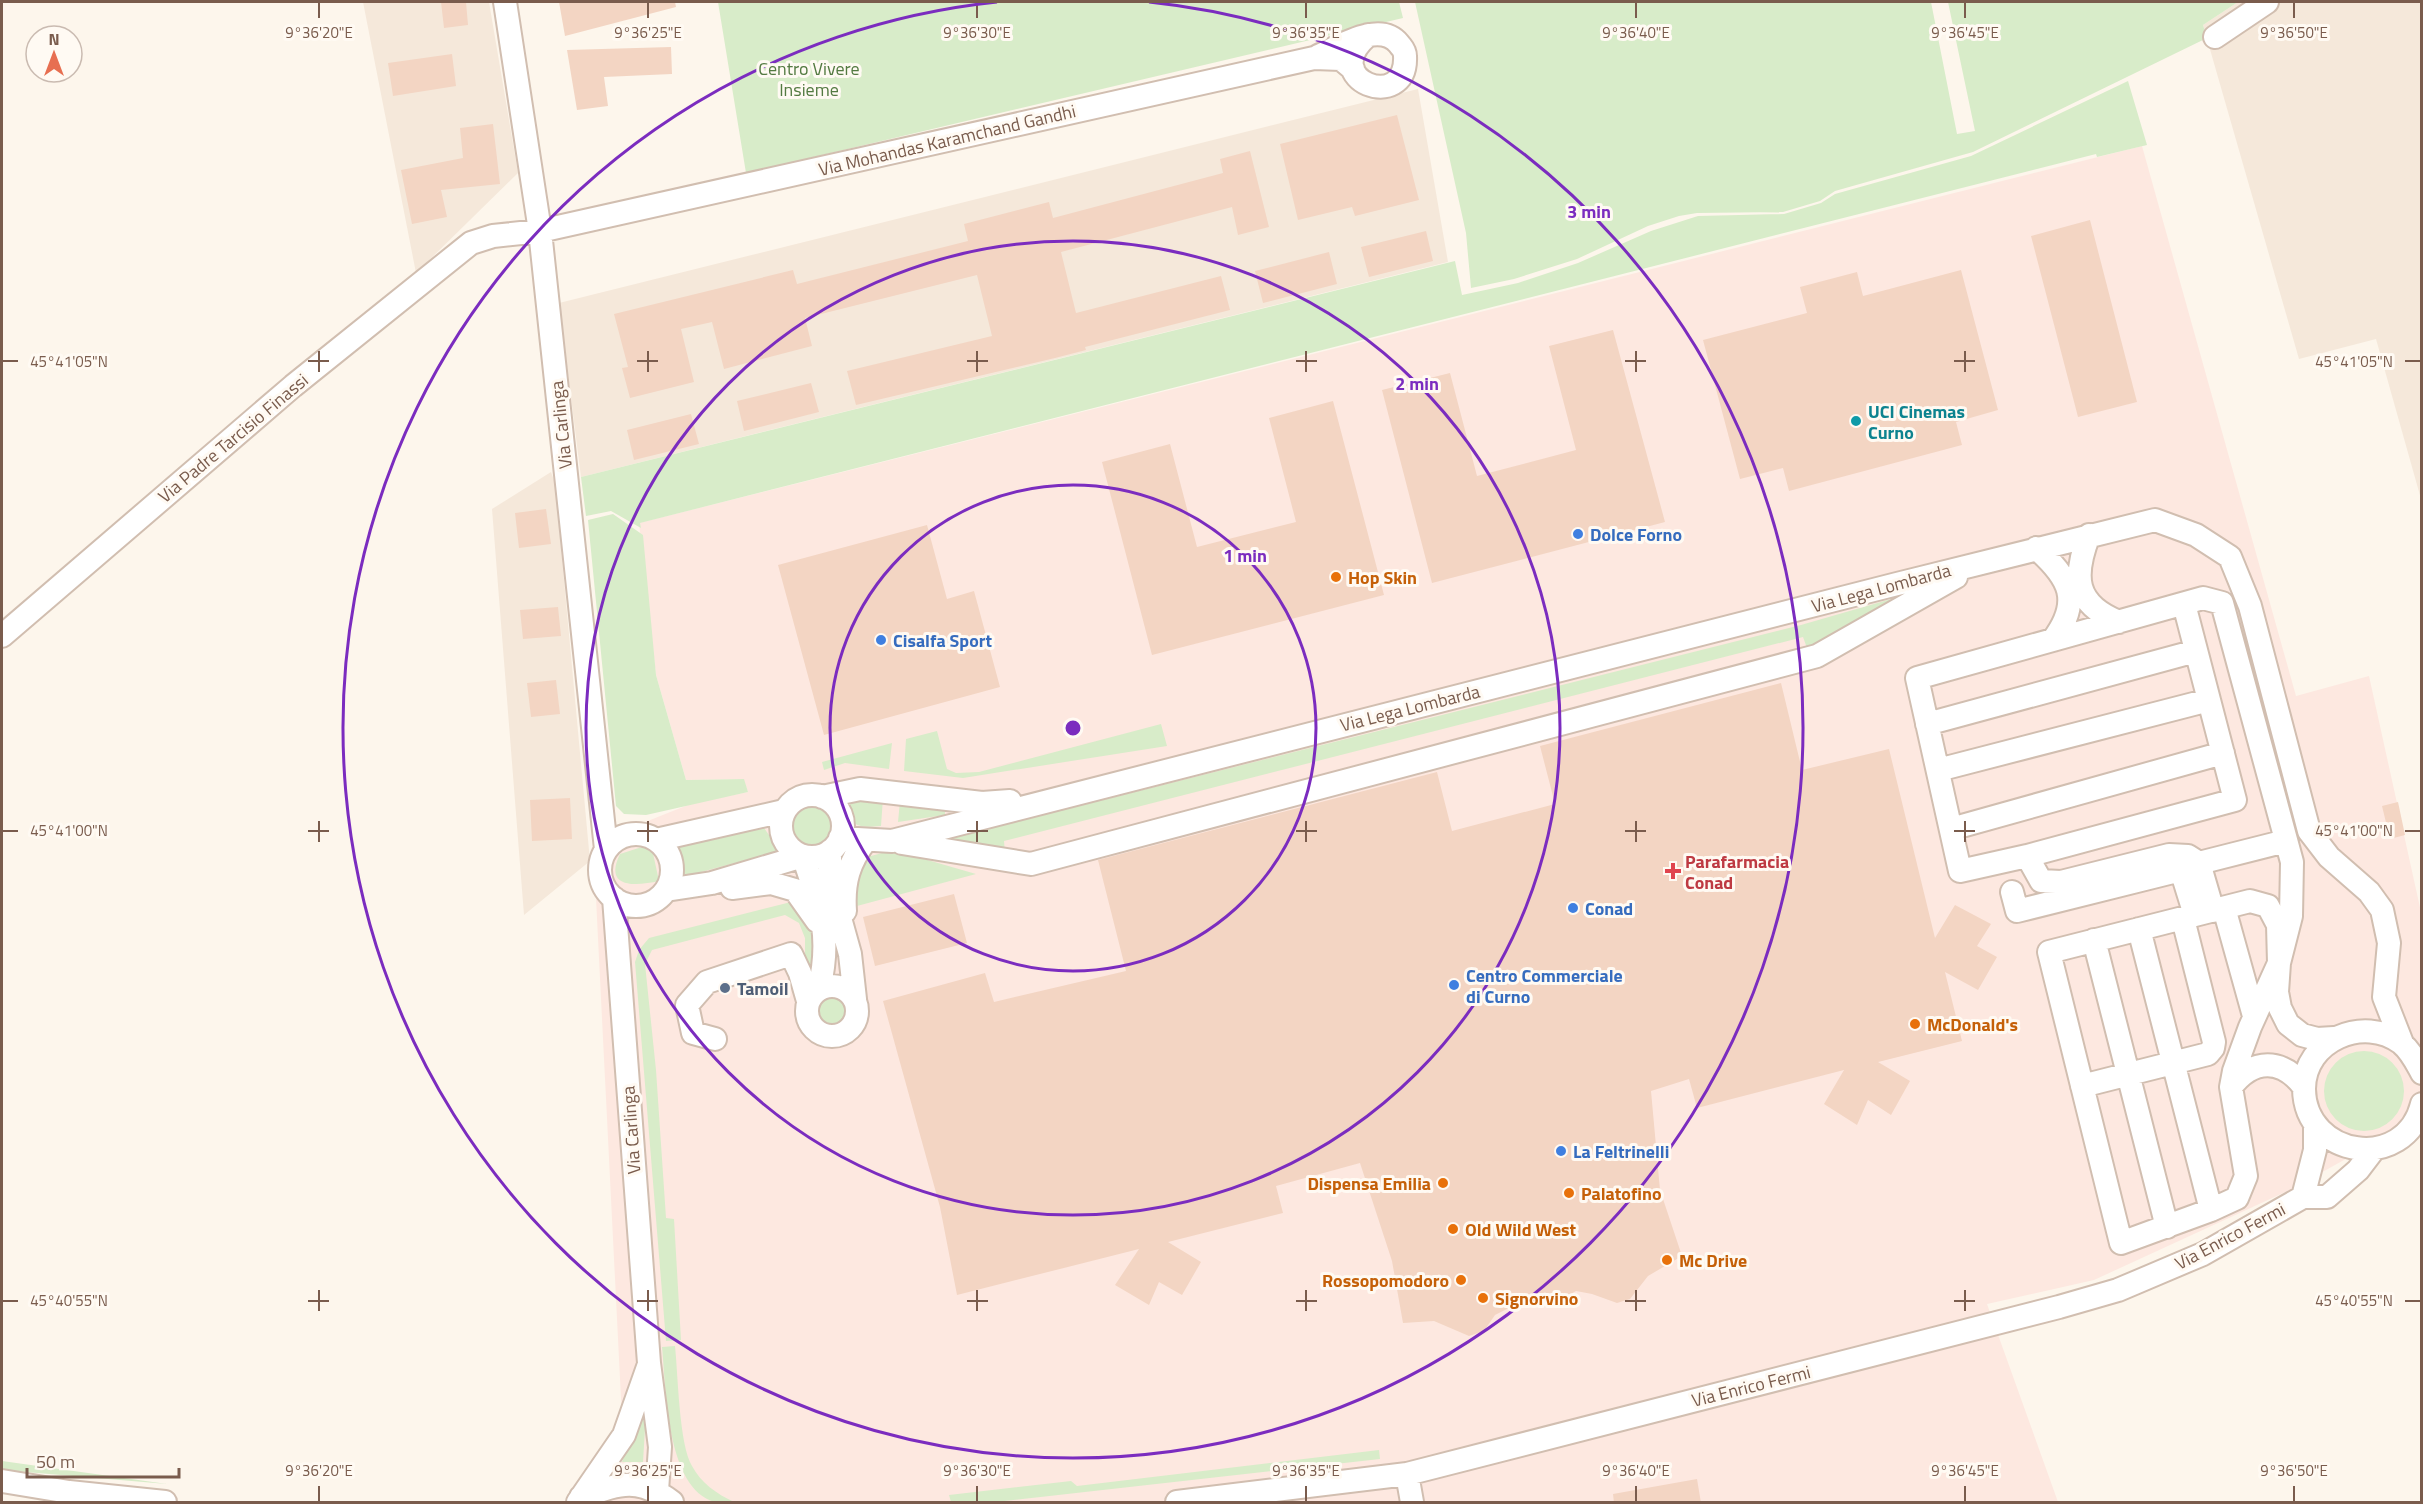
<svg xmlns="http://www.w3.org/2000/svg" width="2423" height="1504" font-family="'Titillium Web',sans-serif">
  <rect width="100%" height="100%" fill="#fdf6ec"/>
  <!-- residential -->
  <path fill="#f5e8da" d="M363,2h126l29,171 -102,100z
    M2238,2h183v497l-45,-160 -77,20 -96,-334z
    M1418,89l30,173 -867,215 -22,-174z
    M551,472l4,11 35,378 -66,54 -32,-406z"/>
  <!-- commercial -->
  <path fill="#fde8e0" d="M2142,146l154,550 73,-20 52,236v205l-129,72 -198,91 -107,24 71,198h-1486l50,-83 -29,-581 27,-6 73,-29 55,-11 -5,-13 -57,1 -30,-105 -17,-152z"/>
  <!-- green -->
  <path fill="#d8ecc9" d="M718,2h681l4,16 -657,155z
    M1415,2h516l26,132 18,-3 -27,-129h290l-35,23 4,13 -234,114 -138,39 -15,10 -37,11 -86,1 -18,3 -31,10 -71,33 -63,20 -43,9 -5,-55z
    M2128,81l19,64 -50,12 -1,-3 -1456,369 1,5 -30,-17 -25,5 -5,-39 874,-216 7,34 56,-12 60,-20 73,-32 47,-15 86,-2 37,-11 14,-9 136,-38z
    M613,514l30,21 13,140 30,105 58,-1 4,13 -102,23 -22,-1 -8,-8 -28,-286z
    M1905,595l-98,53 -4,-11 -799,204 1,12 -66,-12 862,-216z
    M1161,724l6,22 -204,32 -59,-7 2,-32 31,-8 10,38 9,4 23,-1z
    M892,743l-3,26 -44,-6 -21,7 -2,-8z
    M851,798h32l-2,28c-15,1 -26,3 -34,-11z
    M900,801l45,7v7l-47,7z
    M789 826a23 23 0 1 1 46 0a23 23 0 1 1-46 0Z
    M760,822l20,29 -109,29 1,-11 -7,-21z
    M651,844l8,37c-23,5 -56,8 -39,-27z
    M893,850l83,24 -119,32 -5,-16 8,-31z
    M791,902l22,31 2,30 -5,6h-5v-31l-6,-15 -14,-8 -133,35 -7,14 11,106 10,148 8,1 7,121 -15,1 -31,-379 4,-12 10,-12z
    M816 1009a17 17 0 1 1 34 0a17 17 0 1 1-34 0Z
    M2324 1091a40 40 0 1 1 80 0a40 40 0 1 1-80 0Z
    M675,1346c3,28 4,98 17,120 9,17 25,28 42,36 -6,1 -14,2 -19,0 -49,-13 -49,-115 -53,-155z
    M647,1396l-4,66h-21z
    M1379,1450l1,9 -385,43h-44l-2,-7 122,-14 6,5z
    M2,1461l165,23 -165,-14z"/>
  <!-- building -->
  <path fill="#f3d5c3" d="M441,2h25l2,23 -24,3z
    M559,2h116l1,5 -111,29z
    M671,47l1,27 -68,3 4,29 -31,4 -10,-60z
    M452,54l4,32 -63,10 -5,-33z
    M1397,115l22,85 -64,16 -3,-9 -54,13 -18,-76z
    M493,124l7,60 -59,6 6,27 -35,7 -11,-54 62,-12 -3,-30z
    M1250,151l19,76 -31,8 -6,-28 -171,45 15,61 145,-37 9,34 -145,37 1,3 -31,8 -199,47 -9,-34 145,-35 -15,-61 -172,43 7,28 -88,23 -12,-47 -31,7 13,53 -64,16 -8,-30 6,-1 -14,-53 179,-44 4,14 171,-43 -4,-17 85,-22 4,16 170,-45 -3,-14z
    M2090,220l47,182 -59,15 -47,-181z
    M1426,231l7,30 -64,16 -8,-30z
    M1329,252l8,32 -74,19 -8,-32z
    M1961,270l37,140 -42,12 6,23 -173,46 -6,-23 -43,11 -37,-139 104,-27 -7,-26 57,-15 6,24z
    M1613,330l52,192 -233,61 -50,-193 68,-17 27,103 99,-26 -27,-104z
    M811,383l8,29 -75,19 -7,-30z
    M1333,401l51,194 -232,60 -50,-193 68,-18 27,103 99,-25 -27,-104z
    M691,414l8,30 -65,16 -7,-30z
    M546,509l5,35 -32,4 -4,-35z
    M927,525l20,74 27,-8 26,96 -176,48 -46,-170z
    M558,607l3,29 -38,3 -3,-29z
    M556,680l4,34 -29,3 -4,-34z
    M1781,683l21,87 87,-21 46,189 20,-33 36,19 -14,22 20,11 -19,33 -33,-18 17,69 -84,21 32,19 -19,34 -23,-15 -11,25 -33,-21 20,-34 -147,38 -8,-29 -38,12 9,99 22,66 -34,20 -18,23 -13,4 -25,-9 -16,-3 -28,16 -35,-1 -18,9 -11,16 -15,5 -35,-15 -31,2 -11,-62 -32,-98 -84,23 7,27 -115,29 33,20 -19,33 -23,-13 -10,23 -34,-20 24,-36 -182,46 -17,-88 -57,-206 102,-28 9,29 132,-31 -28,-111 339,-88 15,59 103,-27 -15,-58z
    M570,798l2,41 -40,2 -2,-41z
    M2398,802l7,33 -15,4 -8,-33z
    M954,894l13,49 -92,23 -12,-49z
    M1697,1479l4,24h-87l-1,-9z"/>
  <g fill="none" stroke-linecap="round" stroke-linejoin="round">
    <!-- minor casing -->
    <g stroke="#d1beb0" stroke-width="26">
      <path id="minor" d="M505,2l35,229 66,618
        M2215,37l52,-35
        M1318,56c21,-9 62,-36 81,-12 3,4 6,6 6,12 3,58 -90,24 -37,-21
        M2089,535c-16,41 -15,69 30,87
        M2036,548c34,30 46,53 17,92
        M2,636l291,-250 178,-143 22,-7 47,-5 774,-173 27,1 12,10
        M1927,724l269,-73
        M1938,770l271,-70
        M781 826a31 31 0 1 1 62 0a31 31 0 1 1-62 0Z
        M822,797l38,-8 122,14 28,-2
        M1951,829l272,-76
        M600 870a36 36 0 1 1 72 0a36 36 0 1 1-72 0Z
        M840,838l52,3 1005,-257 258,-64 41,15 34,22 20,49 59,225 20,26 40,35 13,18 7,33 -5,54 18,46
        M656,840l128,-29
        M902,843l129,21 786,-208 139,-79
        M830,851v31l20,72 5,45
        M2027,856l208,-56 -51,-196
        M2199,863l87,-22
        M732,888l39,-5 24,7 22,31
        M666,890l46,-7 91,-27c17,50 29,79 16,133
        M2012,892l5,19 156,-39 9,1 13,42
        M614,898l35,465 11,84 -3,44
        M2250,901l18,5 10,19 1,38 -29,64 -16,44 -3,16 15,89 -9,22 -26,12 -90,33 -72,-291z
        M2224,908l30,108
        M845,911c-2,-29 4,-49 21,-71
        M2213,911l-14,-48 -11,-7 -19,-1 -108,27 -20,-1 -14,-25 -67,15 -43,-193 286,-80 19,5 70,259 -1,54 -12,47 -2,29 3,16 8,16 14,11 15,4 17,-1
        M2139,929l72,281
        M2094,940l73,287
        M807 1011a25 25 0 1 1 50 0a25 25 0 1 1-50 0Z
        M715,1039l-22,-6 -6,-28 20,-23 84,-28 9,19 8,28
        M2422,1073c-6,-11 -11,-22 -21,-30 -37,-28 -97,-3 -97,46 1,69 101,84 118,15
        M2082,1086l126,-32 5,-6 1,-6 -31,-123
        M2231,1087c22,-29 51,-29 73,0
        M2303,1197l12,-47v-25
        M1407,1474l5,28
        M2,1481l67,11 96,10
        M581,1497c38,-13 56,-21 91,5
        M578,1502l46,-67 24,-68
        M1177,1502l230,-28 652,-167 59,-17 85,-36 100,-57h24l31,-27 16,-21"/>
    </g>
    <!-- minor -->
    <use href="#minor" stroke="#fff" stroke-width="22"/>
  </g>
  <!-- ticks -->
  <path fill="none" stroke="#7a5c4d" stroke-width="2" d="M319,3v15M648,3v15M977,3v15M1306,3v15M1636,3v15M1965,3v15M2294,3v15M319,351v21M648,351v21M977,351v21M1306,351v21M1636,351v21M1965,351v21M3,361h15M308,361h21M637,361h21M967,361h21M1296,361h21M1625,361h21M1954,361h21M2405,361h15M319,821v21M648,821v21M977,821v21M1306,821v21M1636,821v21M1965,821v21M3,831h15M308,831h21M637,831h21M967,831h21M1296,831h21M1625,831h21M1954,831h21M2405,831h15M319,1290v21M648,1290v21M977,1290v21M1306,1290v21M1636,1290v21M1965,1290v21M3,1301h15M308,1301h21M637,1301h21M967,1301h21M1296,1301h21M1625,1301h21M1954,1301h21M2405,1301h15M319,1486v15M648,1486v15M977,1486v15M1306,1486v15M1636,1486v15M1965,1486v15M2294,1486v15"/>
  <!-- distance rings -->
  <g fill="none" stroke="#7b2cbf" stroke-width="3">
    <circle cx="1073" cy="728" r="243"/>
    <circle cx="1073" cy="728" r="487"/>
    <path d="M1149 2A730 730 0 1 1 997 2"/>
  </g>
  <!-- markers -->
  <circle fill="#0f9aa8" stroke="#fffaf3" stroke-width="2" cx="1856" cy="421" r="6"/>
  <g fill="#3f7fe0" stroke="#fffaf3" stroke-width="2">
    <circle cx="1578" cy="534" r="6"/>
    <circle cx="881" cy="640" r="6"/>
    <circle cx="1573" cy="908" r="6"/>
    <circle cx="1454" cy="985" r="6"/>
    <circle cx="1561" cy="1151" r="6"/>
  </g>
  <g fill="#e8710a" stroke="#fffaf3" stroke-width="2">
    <circle cx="1336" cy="577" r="6"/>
    <circle cx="1915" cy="1024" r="6"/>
    <circle cx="1443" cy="1183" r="6"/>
    <circle cx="1569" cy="1193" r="6"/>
    <circle cx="1453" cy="1229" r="6"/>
    <circle cx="1667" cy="1260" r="6"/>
    <circle cx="1461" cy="1280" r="6"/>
    <circle cx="1483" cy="1298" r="6"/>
  </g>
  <path fill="#e0444e" stroke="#fffaf3" stroke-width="2" d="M1670 862h6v6h6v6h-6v6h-6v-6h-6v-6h6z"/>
  <circle fill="#5c6f8a" stroke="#fffaf3" stroke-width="2" cx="725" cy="988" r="6"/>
  <g text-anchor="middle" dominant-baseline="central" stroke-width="6" stroke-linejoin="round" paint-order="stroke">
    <!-- park labels -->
    <g font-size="18" fill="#537a41" stroke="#fffaf3">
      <text x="809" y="68">Centro Vivere<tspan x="809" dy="21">Insieme</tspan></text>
    </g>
    <!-- street labels -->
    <g font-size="18" fill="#7a5c4d" stroke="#fffaf3">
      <text transform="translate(947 140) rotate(-13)">Via Mohandas Karamchand Gandhi</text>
      <text transform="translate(561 425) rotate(-96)">Via Carlinga</text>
      <text transform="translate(233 438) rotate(-40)">Via Padre Tarcisio Finassi</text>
      <text transform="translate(1881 588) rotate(-15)">Via Lega Lombarda</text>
      <text transform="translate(1410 708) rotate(-14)">Via Lega Lombarda</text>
      <text transform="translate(631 1130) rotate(-94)">Via Carlinga</text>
      <text transform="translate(2230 1236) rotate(-28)">Via Enrico Fermi</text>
      <text transform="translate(1751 1386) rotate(-14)">Via Enrico Fermi</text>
    </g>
    <!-- culture labels -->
    <g font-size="18" font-weight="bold" fill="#0d838f" stroke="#fffaf3" text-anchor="start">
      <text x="1868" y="411">UCI Cinemas<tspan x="1868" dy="21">Curno</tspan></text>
    </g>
    <!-- shop labels -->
    <g font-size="18" font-weight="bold" fill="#366cbe" stroke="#fffaf3" text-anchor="start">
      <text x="1590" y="534">Dolce Forno</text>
      <text x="893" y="640">Cisalfa Sport</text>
      <text x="1585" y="908">Conad</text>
      <text x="1466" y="975">Centro Commerciale<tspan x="1466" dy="21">di Curno</tspan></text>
      <text x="1573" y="1151">La Feltrinelli</text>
    </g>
    <!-- food labels -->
    <g font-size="18" font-weight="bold" fill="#c56008" stroke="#fffaf3" text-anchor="start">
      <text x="1348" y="577">Hop Skin</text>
      <text x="1927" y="1024">McDonald's</text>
      <text x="1431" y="1183" text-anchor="end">Dispensa Emilia</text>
      <text x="1581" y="1193">Palatofino</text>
      <text x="1465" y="1229">Old Wild West</text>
      <text x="1679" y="1260">Mc Drive</text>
      <text x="1449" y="1280" text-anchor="end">Rossopomodoro</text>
      <text x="1495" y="1298">Signorvino</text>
    </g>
    <!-- health labels -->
    <g font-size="18" font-weight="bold" fill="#be3a42" stroke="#fffaf3" text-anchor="start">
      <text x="1685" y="861">Parafarmacia<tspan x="1685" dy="21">Conad</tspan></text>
    </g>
    <!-- service labels -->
    <g font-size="18" font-weight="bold" fill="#4e5e75" stroke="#fffaf3" text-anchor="start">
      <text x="737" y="988">Tamoil</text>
    </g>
  </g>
  <g font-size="15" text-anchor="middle" fill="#7a5c4d" stroke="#fffaf3" stroke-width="6" stroke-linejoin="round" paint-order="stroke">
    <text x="319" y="38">9°36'20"E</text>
    <text x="648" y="38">9°36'25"E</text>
    <text x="977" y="38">9°36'30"E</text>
    <text x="1306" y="38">9°36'35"E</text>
    <text x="1636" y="38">9°36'40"E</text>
    <text x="1965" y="38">9°36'45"E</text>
    <text x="2294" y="38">9°36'50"E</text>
    <text x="69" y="367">45°41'05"N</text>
    <text x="2354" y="367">45°41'05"N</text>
    <text x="69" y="836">45°41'00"N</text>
    <text x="2354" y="836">45°41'00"N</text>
    <text x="69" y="1306">45°40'55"N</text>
    <text x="2354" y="1306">45°40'55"N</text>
    <text x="319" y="1476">9°36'20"E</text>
    <text x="648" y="1476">9°36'25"E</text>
    <text x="977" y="1476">9°36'30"E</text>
    <text x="1306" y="1476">9°36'35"E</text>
    <text x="1636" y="1476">9°36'40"E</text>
    <text x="1965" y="1476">9°36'45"E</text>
    <text x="2294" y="1476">9°36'50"E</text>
  </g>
  <circle cx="1073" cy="728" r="9" fill="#7b2cbf" stroke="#fffaf3" stroke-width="3"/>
  <g font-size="18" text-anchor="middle" font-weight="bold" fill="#7b2cbf" stroke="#fffaf3" stroke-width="6" stroke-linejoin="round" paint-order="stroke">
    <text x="1589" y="218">3 min</text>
    <text x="1417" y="390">2 min</text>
    <text x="1245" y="562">1 min</text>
  </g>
  <!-- border -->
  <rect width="2423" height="1504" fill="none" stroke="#7a5c4d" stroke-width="6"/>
  <!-- north arrow -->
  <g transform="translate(54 54)"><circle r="28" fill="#fffaf3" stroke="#cabbb1" stroke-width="1.5"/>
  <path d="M0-4.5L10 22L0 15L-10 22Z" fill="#e76f51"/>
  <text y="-9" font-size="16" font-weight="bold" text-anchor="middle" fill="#7a5c4d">N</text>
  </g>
  <!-- scale -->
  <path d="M27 1468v9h152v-9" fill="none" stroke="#7a5c4d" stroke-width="3"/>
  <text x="36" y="1468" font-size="18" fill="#7a5c4d" stroke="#fffaf3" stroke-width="4.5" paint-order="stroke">50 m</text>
</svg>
